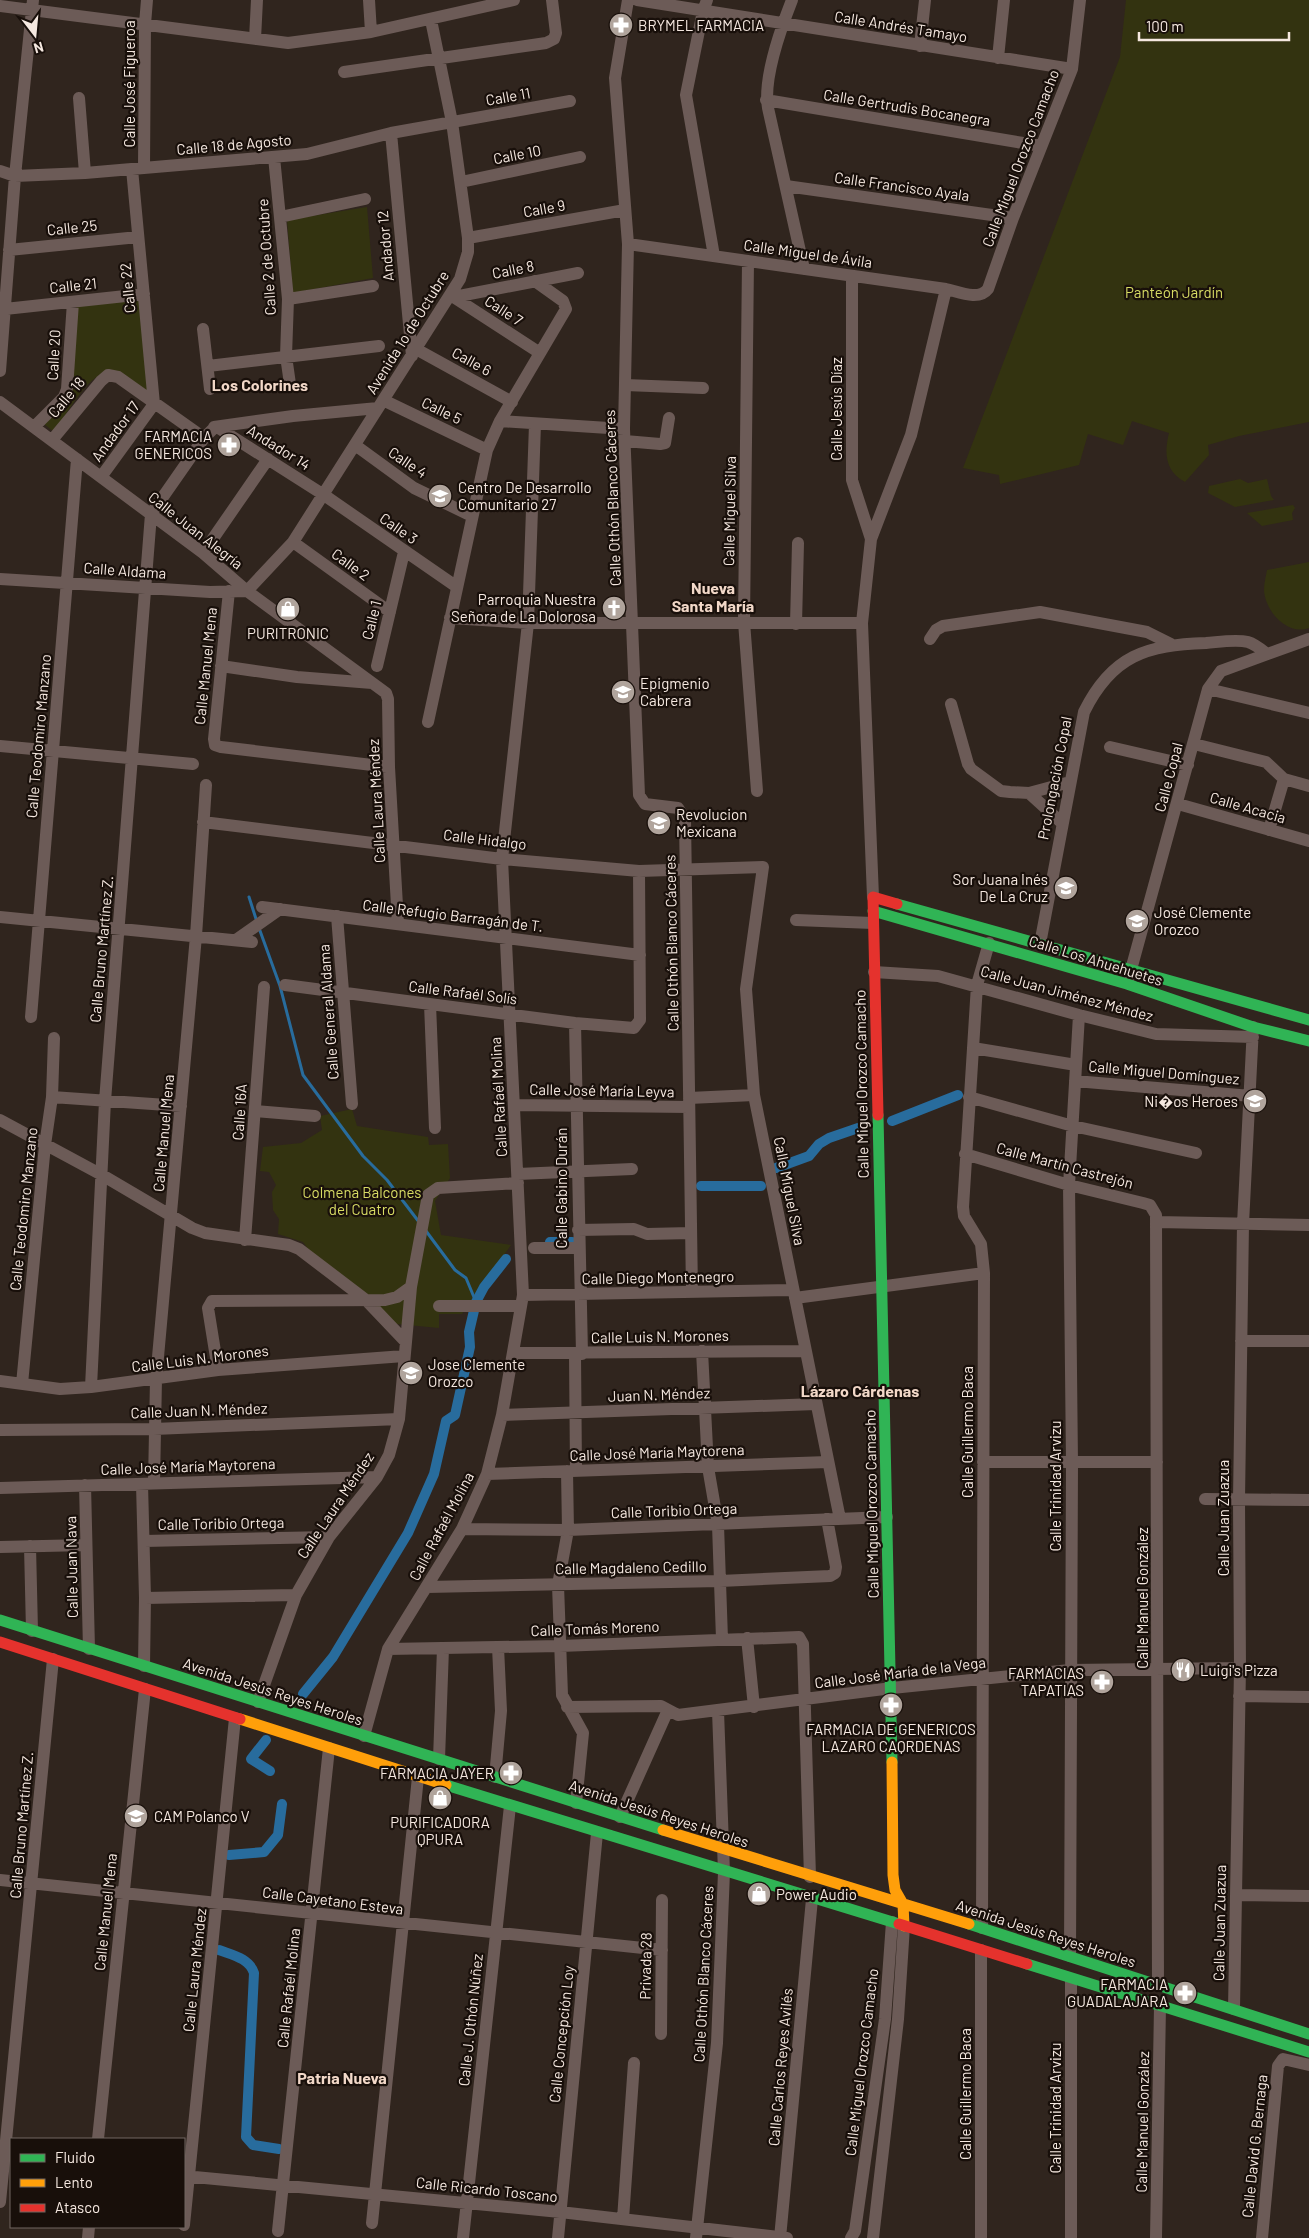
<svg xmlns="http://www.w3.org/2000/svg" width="1309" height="2238" font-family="Barlow,sans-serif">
  <rect width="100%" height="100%" fill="#30251e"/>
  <!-- green -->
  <path fill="#333310" d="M1126,0h183v422l-70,14 -31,9 1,10 -24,27c-20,-11 -21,-29 -16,-49l-37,-12 -9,24 -35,-11 -9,31 -79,19 -1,-9 -36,-7 157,-411z
    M367,207l6,71 -80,15 -6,-73z
    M141,297l9,99 -36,-26c-26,2 -45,41 -60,62l-10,-8 27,-33 6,-88z
    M1240,479l8,4 19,-4 4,17 3,4 -39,7 -27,-14 1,-7z
    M1293,505l2,3 -3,5 1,7 -31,6 -15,-13z
    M1309,562v66c-22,8 -44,-17 -45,-38 0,-7 2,-14 3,-20z
    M352,1109l5,17 71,11 1,8 19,-1 2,34 -15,23 6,34 70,10 -49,69h-23v14l-42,-4 -85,-70 -9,-12 -25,-8 1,-15 -6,-9 -1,-18 4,-7 -7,-13 -9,-1 3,-24 38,-4 21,-13 -2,-14z"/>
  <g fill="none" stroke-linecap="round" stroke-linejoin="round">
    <!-- stream -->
    <path stroke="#286c9d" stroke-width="3" d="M249,897l8,25
      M259,928l21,58 23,89 60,81 24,24 32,42
      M426,1231l29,39 11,8 10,24"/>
    <!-- canal -->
    <path stroke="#286c9d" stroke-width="10" d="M892,1121l66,-26
      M776,1168l33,-12 10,-12 10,-6 32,-11
      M701,1186h60
      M550,1242h22
      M303,1694l30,-37 75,-124 26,-59 12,-53 9,-6 15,-68 -1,-15 7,-30 8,-15 22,-28
      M266,1740l-15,19 19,12
      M229,1855l35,-3 14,-17 4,-31
      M219,1950c13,5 30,8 35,23l-8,164 7,8 26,4"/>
    <!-- street -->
    <path stroke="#6c5b57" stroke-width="12" d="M369,0l2,32
      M628,0l-13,78 13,166 -4,185 15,366 6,9 33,4 7,11 7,473
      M637,0l435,69
      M707,0l-4,11 -17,84 28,161
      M792,0c-11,28 -29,79 -24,108l36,161
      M0,6l288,37 83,-11 143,-32
      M255,39l2,-39
      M920,46l5,-46
      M998,58l6,-58
      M344,72l202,-29 8,-4 2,-6 -4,-33
      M79,98l6,75
      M766,100l275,46
      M391,133l21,223
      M274,157l14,142 -2,57 4,28
      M144,168l1,-144 2,-24
      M0,171l15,5 70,-3 222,-19 84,-21 179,-32
      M461,182l119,-25
      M786,186l227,32
      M280,217l85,-18
      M468,238l157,-28
      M628,244l318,45c13,3 33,12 42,0l25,-71 59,-149 8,-69
      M9,250l129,-13
      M748,261l-4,361 13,169
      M852,276v204l19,59
      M452,296l88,57
      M454,297l124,-24
      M288,299l85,-13
      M5,309l139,-15
      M203,329l7,60
      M416,349l96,53
      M208,366l171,-20
      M0,371l15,-195 18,-176
      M625,385l78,3
      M383,400l104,50
      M0,402l203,151 44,38 139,102 2,6 1,68 9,156
      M500,421l124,8
      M34,427l30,-30 3,-8 6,-87
      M214,427l79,-11 85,-8
      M217,427l107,68 133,92
      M52,440l49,-59 7,-6 10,2 86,61
      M625,441l35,3 5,-1 4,-25
      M355,445l59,43 58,28
      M101,477l53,-73 -22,-235
      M293,542l97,70
      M203,553l65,-94
      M0,579l210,13 37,-1 46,-49 167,-263 8,-27v-14l-16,-116 -21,-102
      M229,591l-15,148 1,6 6,2 168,20
      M450,618l78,5h334
      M796,624l2,-81
      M930,639l6,-9 7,-4 97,-14 107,20 24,12
      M221,666l76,11 75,6
      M377,666l27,-114
      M1208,689l101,24
      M951,704l17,60 3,5 30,22 9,1 19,1 41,-11
      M428,722l59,-272 13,-29 66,-112 -3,-8 -28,-20
      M1194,744l72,18 18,17 25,7
      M0,746l193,18
      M1110,747l78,18
      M1029,793l33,30
      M1178,804l131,37
      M203,822l299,37 137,12 124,-4 -17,122 8,106 86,424
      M1269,830l15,-51
      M873,897l-11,-274 9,-84 40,-104 35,-146
      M262,907l378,48
      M337,916l15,188
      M0,917l252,25
      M796,920l77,3
      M236,940l44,-31
      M1040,944l44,-232c28,-57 63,-67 122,-69 13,-1 30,-4 42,-1 7,2 14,8 19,12
      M874,972l64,4 141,39 77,19 97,3
      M1129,977l79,-288 13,-18 88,-32
      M285,985l290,38 59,5 6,-8 -1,-149
      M430,1004l5,124
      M31,1017l46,-558
      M575,1023l7,331
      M973,1048l103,17
      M1075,1081l176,15
      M52,1097l129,9
      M969,1097l104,29 123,27
      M689,1098l65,-3
      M515,1105l174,2
      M255,1111l60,5
      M0,1120l102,55 90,53 13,5 84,12 10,4 67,51 39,41
      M965,1154l104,31 74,18 7,2 6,10 2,770
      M518,1174l114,-5
      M1157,1222l152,3
      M578,1230l56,-1 13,5 44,-1
      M245,1240l19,-253
      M534,1248h44
      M523,1295l270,-5
      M795,1298l189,-25
      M439,1306h82
      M1241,1341h68
      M702,1351l6,116 10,58 4,114
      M514,1353l292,-2
      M575,1354l1,117
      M218,1370l-10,-62 4,-7 173,-1 12,-3 14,-10
      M0,1381l60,8 31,-2 127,-17 186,-14
      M22,1384l23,-239 7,-48 2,-59
      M91,1387l14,-286 46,-587 53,-76 11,-11
      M502,1415l314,-11
      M0,1430l154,-1 245,-10
      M983,1462h174
      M567,1471l1,59 -10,55 4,110 21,38 -7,70
      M487,1474l341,-12
      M154,1483l2,-104 40,-443 10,-151
      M142,1484l3,114 -1,68
      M85,1485l4,164
      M0,1488l377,-11
      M1205,1499l104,1
      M462,1529l106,1 319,-13
      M144,1541l185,-4
      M30,1546l2,85
      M0,1547l86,-2
      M427,1587l293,-6 110,-5 5,-3 1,-6 -9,-48
      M145,1598l151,-3
      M747,1638l7,69
      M388,1649l172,-3 239,-9 4,7 7,233
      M1239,1696l70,1
      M258,1702l38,-107 33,-58 48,-60 12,-22 10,-36 12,-132 17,-92 10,-7 80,-5
      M567,1707l94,-1 17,9 214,-27 178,-18 170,-2
      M364,1736l24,-87 74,-120 25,-55 15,-59 21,-120 -21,-436 26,-236 7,-199
      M439,1759l4,-111
      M495,1777l6,-66 -3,-64
      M620,1817l48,-107
      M0,1880l662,70
      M1236,1895l73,1
      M982,1928l2,-655 -3,-29 -17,-28 -1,-9 14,-222 12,-42
      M1070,1956l2,-493 -3,-278 10,-170
      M1234,2009l6,-341 -1,-168 4,-276 10,-197
      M661,2034l1,-134
      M98,2139l47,-450
      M184,2176l376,36 227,26
      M0,2202l53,-543
      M623,2219l11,-156
      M372,2223l46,-446
      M184,2225l51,-507
      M278,2231l51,-483
      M88,2238l1,-11
      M463,2238l47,-432
      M558,2238l39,-405
      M696,2238l21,-195 7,-171 -6,-161
      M780,2238l32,-339
      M851,2238l4,-7 30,-212 7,-97
      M873,2238l25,-219 6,-93
      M981,2238v-288
      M1071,2238v-259
      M1156,2238l4,-232
      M1262,2238l16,-172 5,-7 26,6"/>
    <!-- fast -->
    <path stroke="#30b455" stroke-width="11" d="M897,904l412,116
      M873,911l254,73 126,43 56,14
      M878,1115l14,647
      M0,1620l663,210
      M446,1785l453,139
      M969,1924l340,110
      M1027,1964l282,88"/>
    <!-- slow -->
    <path stroke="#ff9f0a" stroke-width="11" d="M240,1719l206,66
      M892,1762l1,113 2,15 8,14 1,22
      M663,1830l306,94"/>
    <!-- jam -->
    <path stroke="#e5322d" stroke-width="11" d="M878,1115l-5,-218 24,7
      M0,1642l240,77
      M899,1924l128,40"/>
  </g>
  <!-- icons -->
  <defs>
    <g id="pharmacy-disc" transform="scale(1.25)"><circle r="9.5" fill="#b0a49c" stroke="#180f0a"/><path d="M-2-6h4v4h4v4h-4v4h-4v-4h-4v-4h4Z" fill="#fff"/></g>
    <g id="school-disc" transform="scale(1.25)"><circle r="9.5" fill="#b0a49c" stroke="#180f0a"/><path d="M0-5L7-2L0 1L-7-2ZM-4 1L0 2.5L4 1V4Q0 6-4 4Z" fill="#fff"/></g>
    <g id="church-disc" transform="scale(1.25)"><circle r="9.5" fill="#b0a49c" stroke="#180f0a"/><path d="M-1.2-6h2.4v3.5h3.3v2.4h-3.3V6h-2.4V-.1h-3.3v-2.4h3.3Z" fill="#fff"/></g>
    <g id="shop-disc" transform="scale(1.25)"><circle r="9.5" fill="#b0a49c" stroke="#180f0a"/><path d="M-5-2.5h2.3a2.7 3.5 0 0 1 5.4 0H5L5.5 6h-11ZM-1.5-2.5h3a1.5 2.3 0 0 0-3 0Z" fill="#fff"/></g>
    <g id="restaurant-disc" transform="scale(1.25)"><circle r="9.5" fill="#b0a49c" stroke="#180f0a"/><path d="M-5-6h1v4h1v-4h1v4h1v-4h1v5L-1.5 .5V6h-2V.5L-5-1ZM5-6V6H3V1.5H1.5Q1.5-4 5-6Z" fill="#fff"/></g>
  </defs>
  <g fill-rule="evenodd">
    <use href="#pharmacy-disc" x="621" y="25"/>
    <use href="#pharmacy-disc" x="229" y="445"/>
    <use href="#school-disc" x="440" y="496"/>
    <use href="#church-disc" x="614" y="608"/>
    <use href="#shop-disc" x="288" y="609"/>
    <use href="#school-disc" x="623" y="692"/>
    <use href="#school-disc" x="659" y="823"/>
    <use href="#school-disc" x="1066" y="888"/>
    <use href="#school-disc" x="1137" y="921"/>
    <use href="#school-disc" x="1255" y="1101"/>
    <use href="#school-disc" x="411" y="1373"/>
    <use href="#restaurant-disc" x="1183" y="1670"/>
    <use href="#pharmacy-disc" x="1102" y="1682"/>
    <use href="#pharmacy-disc" x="891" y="1705"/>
    <use href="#pharmacy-disc" x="511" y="1773"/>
    <use href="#shop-disc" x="440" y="1798"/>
    <use href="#school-disc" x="136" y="1816"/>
    <use href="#shop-disc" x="759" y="1894"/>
    <use href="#pharmacy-disc" x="1185" y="1993"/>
  </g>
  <g text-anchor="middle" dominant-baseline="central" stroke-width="4.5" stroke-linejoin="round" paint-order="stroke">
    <!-- poi labels -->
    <g font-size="15" fill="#f5e8e0" stroke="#180f0a" text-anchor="start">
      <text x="638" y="25">BRYMEL FARMACIA</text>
      <text x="212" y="436" text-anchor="end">FARMACIA<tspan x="212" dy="17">GENERICOS</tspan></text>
      <text x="458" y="487">Centro De Desarrollo<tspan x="458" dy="17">Comunitario 27</tspan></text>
      <text x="596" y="599" text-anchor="end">Parroquia Nuestra<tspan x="596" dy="17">Señora de La Dolorosa</tspan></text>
      <text x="288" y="633" text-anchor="middle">PURITRONIC</text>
      <text x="640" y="683">Epigmenio<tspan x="640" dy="17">Cabrera</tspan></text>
      <text x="676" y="814">Revolucion<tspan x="676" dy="17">Mexicana</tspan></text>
      <text x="1048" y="879" text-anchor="end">Sor Juana Inés<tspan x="1048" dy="17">De La Cruz</tspan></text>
      <text x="1154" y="912">José Clemente<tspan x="1154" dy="17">Orozco</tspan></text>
      <text x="1238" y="1101" text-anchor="end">Ni�os Heroes</text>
      <text x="428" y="1364">Jose Clemente<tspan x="428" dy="17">Orozco</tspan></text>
      <text x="1200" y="1670">Luigi's Pizza</text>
      <text x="1084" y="1673" text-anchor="end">FARMACIAS<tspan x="1084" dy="17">TAPATIAS</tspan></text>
      <text x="891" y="1729" text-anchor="middle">FARMACIA DE GENERICOS<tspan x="891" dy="17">LAZARO CAQRDENAS</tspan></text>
      <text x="494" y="1773" text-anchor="end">FARMACIA JAYER</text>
      <text x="154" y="1816">CAM Polanco V</text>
      <text x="440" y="1822" text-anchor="middle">PURIFICADORA<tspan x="440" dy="17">QPURA</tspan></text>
      <text x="776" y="1894">Power Audio</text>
      <text x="1168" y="1984" text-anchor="end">FARMACIA<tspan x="1168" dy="17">GUADALAJARA</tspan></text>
    </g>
    <!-- street labels -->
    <g font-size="15" fill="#f5e8e0" stroke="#180f0a">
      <text transform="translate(901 26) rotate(9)">Calle Andrés Tamayo</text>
      <text transform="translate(129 84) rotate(-90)">Calle José Figueroa</text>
      <text transform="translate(508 96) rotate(-10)">Calle 11</text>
      <text transform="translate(907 107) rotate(9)">Calle Gertrudis Bocanegra</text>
      <text transform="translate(234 144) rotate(-5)">Calle 18 de Agosto</text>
      <text transform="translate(517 154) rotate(-11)">Calle 10</text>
      <text transform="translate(1020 158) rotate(-69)">Calle Miguel Orozco Camacho</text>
      <text transform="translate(902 186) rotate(8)">Calle Francisco Ayala</text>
      <text transform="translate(544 208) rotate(-10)">Calle 9</text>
      <text transform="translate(72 227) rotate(-6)">Calle 25</text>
      <text transform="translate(385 246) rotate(-95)">Andador 12</text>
      <text transform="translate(808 253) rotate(8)">Calle Miguel de Ávila</text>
      <text transform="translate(266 257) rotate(-94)">Calle 2 de Octubre</text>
      <text transform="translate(513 269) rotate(-11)">Calle 8</text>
      <text transform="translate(73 285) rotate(-6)">Calle 21</text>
      <text transform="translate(127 288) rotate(-96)">Calle 22</text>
      <text transform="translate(504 310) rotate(33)">Calle 7</text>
      <text transform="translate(407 332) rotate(-58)">Avenida 1o de Octubre</text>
      <text transform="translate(53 355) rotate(-87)">Calle 20</text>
      <text transform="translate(472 361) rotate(29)">Calle 6</text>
      <text transform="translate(66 397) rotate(-50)">Calle 18</text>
      <text transform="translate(836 409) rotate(-90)">Calle Jesús Díaz</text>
      <text transform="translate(442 410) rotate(26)">Calle 5</text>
      <text transform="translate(115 431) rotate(-54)">Andador 17</text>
      <text transform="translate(279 447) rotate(32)">Andador 14</text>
      <text transform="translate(408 462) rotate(34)">Calle 4</text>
      <text transform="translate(612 498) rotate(-92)">Calle Othón Blanco Cáceres</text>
      <text transform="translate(729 511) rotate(-89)">Calle Miguel Silva</text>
      <text transform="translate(399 528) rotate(35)">Calle 3</text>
      <text transform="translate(196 530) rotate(38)">Calle Juan Alegría</text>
      <text transform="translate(351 564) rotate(36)">Calle 2</text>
      <text transform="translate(125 570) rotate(4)">Calle Aldama</text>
      <text transform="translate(371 620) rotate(-76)">Calle 1</text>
      <text transform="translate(205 666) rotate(-84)">Calle Manuel Mena</text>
      <text transform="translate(38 736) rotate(-85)">Calle Teodomiro Manzano</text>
      <text transform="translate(1168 777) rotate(-75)">Calle Copal</text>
      <text transform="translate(1054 778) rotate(-79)">Prolongación Copal</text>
      <text transform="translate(376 801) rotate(-93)">Calle Laura Méndez</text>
      <text transform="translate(1248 807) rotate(16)">Calle Acacia</text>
      <text transform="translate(485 839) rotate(7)">Calle Hidalgo</text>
      <text transform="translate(453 915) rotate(7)">Calle Refugio Barragán de T.</text>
      <text transform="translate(671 943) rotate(-91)">Calle Othón Blanco Cáceres</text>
      <text transform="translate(101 949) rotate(-85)">Calle Bruno Martínez Z.</text>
      <text transform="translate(1096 960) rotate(17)">Calle Los Ahuehuetes</text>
      <text transform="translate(463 992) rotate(7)">Calle Rafaél Solís</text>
      <text transform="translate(1067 993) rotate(15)">Calle Juan Jiménez Méndez</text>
      <text transform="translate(328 1012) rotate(-94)">Calle General Aldama</text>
      <text transform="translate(1164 1072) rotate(5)">Calle Miguel Domínguez</text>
      <text transform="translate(861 1084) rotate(-91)">Calle Miguel Orozco Camacho</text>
      <text transform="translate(602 1090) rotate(1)">Calle José María Leyva</text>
      <text transform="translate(498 1097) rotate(-93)">Calle Rafaél Molina</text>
      <text transform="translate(239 1112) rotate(-86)">Calle 16A</text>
      <text transform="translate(163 1133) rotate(-85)">Calle Manuel Mena</text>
      <text transform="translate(1065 1165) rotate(15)">Calle Martín Castrejón</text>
      <text transform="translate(561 1188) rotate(-90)">Calle Gabino Durán</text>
      <text transform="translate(790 1191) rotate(79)">Calle Miguel Silva</text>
      <text transform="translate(23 1209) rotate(-84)">Calle Teodomiro Manzano</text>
      <text transform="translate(658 1277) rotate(-1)">Calle Diego Montenegro</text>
      <text transform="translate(660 1336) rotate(-1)">Calle Luis N. Morones</text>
      <text transform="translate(200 1358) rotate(-7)">Calle Luis N. Morones</text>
      <text transform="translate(659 1394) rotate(-2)">Juan N. Méndez</text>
      <text transform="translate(199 1410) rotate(-2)">Calle Juan N. Méndez</text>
      <text transform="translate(967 1432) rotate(-90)">Calle Guillermo Baca</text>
      <text transform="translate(657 1452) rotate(-2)">Calle José María Maytorena</text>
      <text transform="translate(188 1466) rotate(-2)">Calle José María Maytorena</text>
      <text transform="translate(1055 1486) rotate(-90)">Calle Trinidad Arvizu</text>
      <text transform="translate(871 1504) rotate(-91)">Calle Miguel Orozco Camacho</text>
      <text transform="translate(335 1505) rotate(-56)">Calle Laura Méndez</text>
      <text transform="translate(674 1510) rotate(-2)">Calle Toribio Ortega</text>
      <text transform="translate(1223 1518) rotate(-90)">Calle Juan Zuazua</text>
      <text transform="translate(221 1523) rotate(-1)">Calle Toribio Ortega</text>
      <text transform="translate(441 1526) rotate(-62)">Calle Rafaél Molina</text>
      <text transform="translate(71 1567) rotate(-91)">Calle Juan Nava</text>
      <text transform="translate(631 1567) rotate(-1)">Calle Magdaleno Cedillo</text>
      <text transform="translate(1142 1598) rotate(-90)">Calle Manuel González</text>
      <text transform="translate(595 1628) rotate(-2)">Calle Tomás Moreno</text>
      <text transform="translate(900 1672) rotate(-7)">Calle José María de la Vega</text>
      <text transform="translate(273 1691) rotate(18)">Avenida Jesús Reyes Heroles</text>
      <text transform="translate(659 1813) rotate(18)">Avenida Jesús Reyes Heroles</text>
      <text transform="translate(21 1825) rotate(-85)">Calle Bruno Martínez Z.</text>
      <text transform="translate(333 1900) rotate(7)">Calle Cayetano Esteva</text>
      <text transform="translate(105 1912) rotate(-84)">Calle Manuel Mena</text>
      <text transform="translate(1219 1923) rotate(-89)">Calle Juan Zuazua</text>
      <text transform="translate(1046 1933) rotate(18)">Avenida Jesús Reyes Heroles</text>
      <text transform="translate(645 1966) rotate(-89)">Privada 28</text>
      <text transform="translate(194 1970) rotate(-84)">Calle Laura Méndez</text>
      <text transform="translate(703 1974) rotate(-87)">Calle Othón Blanco Cáceres</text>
      <text transform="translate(288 1988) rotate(-84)">Calle Rafaél Molina</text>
      <text transform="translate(470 2020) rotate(-84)">Calle J. Othón Núñez</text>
      <text transform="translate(561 2034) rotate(-84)">Calle Concepción Loy</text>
      <text transform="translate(861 2062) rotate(-83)">Calle Miguel Orozco Camacho</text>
      <text transform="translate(780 2067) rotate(-85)">Calle Carlos Reyes Avilés</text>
      <text transform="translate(965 2094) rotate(-90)">Calle Guillermo Baca</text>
      <text transform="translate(1055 2108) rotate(-90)">Calle Trinidad Arvizu</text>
      <text transform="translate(1142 2122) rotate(-89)">Calle Manuel González</text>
      <text transform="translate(1254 2146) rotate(-84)">Calle David G. Bernaga</text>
      <text transform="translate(487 2189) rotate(6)">Calle Ricardo Toscano</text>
    </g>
    <!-- park labels -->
    <g font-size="15" fill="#d8dc64" stroke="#180f0a">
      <text x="1174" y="292">Panteón Jardín</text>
      <text x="362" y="1192">Colmena Balcones<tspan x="362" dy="17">del Cuatro</tspan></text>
    </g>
    <!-- neighbourhood labels -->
    <g font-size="16" font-weight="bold" fill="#f2d8c8" stroke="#180f0a">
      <text x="260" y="384">Los Colorines</text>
      <text x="713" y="587">Nueva<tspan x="713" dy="18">Santa María</tspan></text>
      <text x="860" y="1390">Lázaro Cárdenas</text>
      <text x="342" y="2077">Patria Nueva</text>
    </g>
  </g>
  <!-- legend -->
  <rect x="10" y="2138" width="175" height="90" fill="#180f0a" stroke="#706660"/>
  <rect x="20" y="2154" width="25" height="8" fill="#30b455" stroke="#706660"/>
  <text x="55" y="2163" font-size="15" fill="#f5e8e0">Fluido</text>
  <rect x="20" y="2179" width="25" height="8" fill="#ff9f0a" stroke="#706660"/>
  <text x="55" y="2188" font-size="15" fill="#f5e8e0">Lento</text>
  <rect x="20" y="2204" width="25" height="8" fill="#e5322d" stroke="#706660"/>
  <text x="55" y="2213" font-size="15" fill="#f5e8e0">Atasco</text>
  <!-- north arrow -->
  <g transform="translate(35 35) rotate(164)" stroke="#180f0a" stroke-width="4" paint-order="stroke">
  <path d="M0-4L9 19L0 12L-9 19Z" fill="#f5e8e0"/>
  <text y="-8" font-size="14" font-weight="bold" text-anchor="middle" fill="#f5e8e0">N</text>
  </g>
  <!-- scale -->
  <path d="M1139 32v8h150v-8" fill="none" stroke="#f5e8e0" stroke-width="2.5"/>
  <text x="1146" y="32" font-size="15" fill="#f5e8e0" stroke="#180f0a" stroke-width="4" paint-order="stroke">100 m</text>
</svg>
